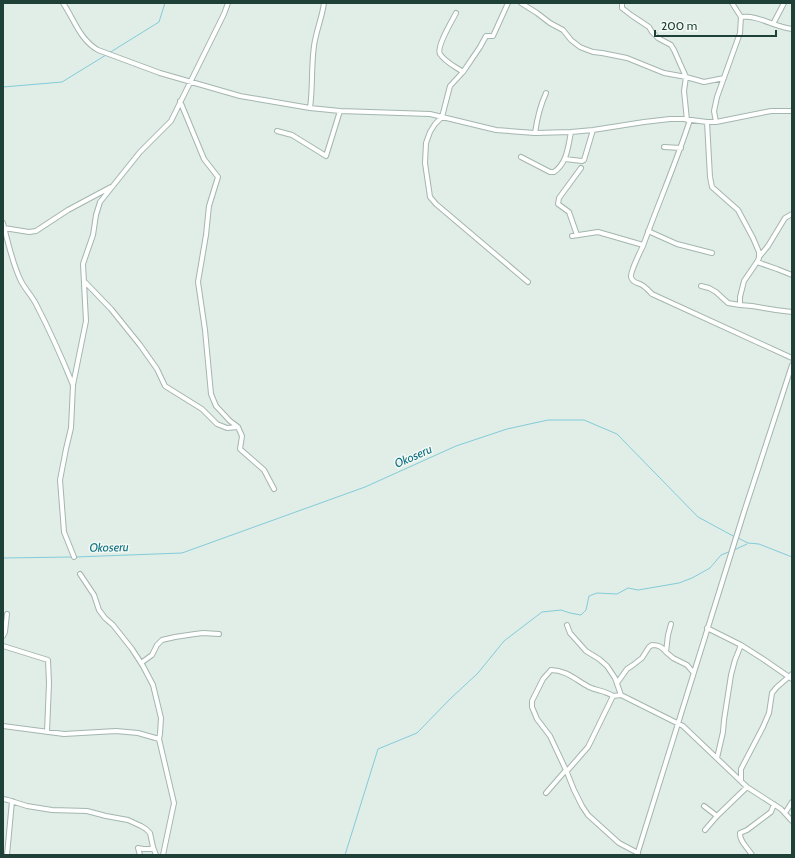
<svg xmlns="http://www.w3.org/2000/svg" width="795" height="858" font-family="Cabin,sans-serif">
  <rect width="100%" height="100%" fill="#e1ede7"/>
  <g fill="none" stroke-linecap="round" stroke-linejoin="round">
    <!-- stream -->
    <path stroke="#82ccd9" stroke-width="1" d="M109,53l50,-31 6,-19
      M3,87l59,-5 44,-27
      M738,538l10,5 11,1 33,13
      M734,550l13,-6
      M76,557l106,-4 183,-66 91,-41 51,-17 41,-9h36l33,14 81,83 37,20
      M3,558l69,-1
      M345,855l33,-106 39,-16 33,-34 28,-26 26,-32 38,-29 19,-2 9,3 11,2 5,-5 3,-14 8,-3 20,1 11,-6 10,2 41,-7 13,-5 18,-10 11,-13 10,-4"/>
    <!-- minor casing -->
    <g stroke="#a3b6af" stroke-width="6">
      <path id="minor" d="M63,3c11,16 17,37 35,47l62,23 80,23 70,12 30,3 90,3 66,16 39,3 36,-1 22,-2 51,-8 26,-3h14l23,3h9l55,-11h21
        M508,3l-15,33h-7l-6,11 -2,3 -15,22 -13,14 -8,31 -7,7 -5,8 -4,11 -1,20 4,27 1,7 6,7 92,78
        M521,3l16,10 13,10 13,7 8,10 9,7 5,2 8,3 9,1 25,5 37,15 22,4 18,5 20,-4
        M622,3v5l9,7 18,12 3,5 6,6 13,7 3,5 12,27 -2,14 3,29
        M456,13c-4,8 -20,34 -16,41 5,8 16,13 23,18
        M741,17c18,-2 33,10 51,12
        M773,24l11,-21
        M180,101l24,58 14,18 -9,29 -3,29 -8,47 7,48 6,64 5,12 14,15 8,6 4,9 -2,13 24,21 10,19
        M310,108c3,-21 1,-41 4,-62 2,-15 8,-28 10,-43
        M690,120c-14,43 -32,84 -47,126 -3,6 -13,27 -12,31 1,5 6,6 9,7 5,2 9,7 12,10l140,64
        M707,122l3,55 2,10 26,23 15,28 6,14v6l-2,4 -13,19 -4,16v8
        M716,122l-2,-11 3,-14 23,-64 1,-16 -9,-14
        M277,131l15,4 34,21 14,-45
        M535,133c2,-14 5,-27 11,-40
        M664,147l17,1
        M521,157l29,15h4c13,-9 14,-25 17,-40
        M565,159l17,2 2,-1 9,-30
        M3,223c5,19 9,40 18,58 4,8 11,15 15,23 14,27 26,54 37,81
        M4,228l25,4 7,-1 32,-21 43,-23
        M648,231l29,13 35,9
        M577,235l-8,-23 -11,-8 1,-6 22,-30
        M572,236l26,-4 45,13
        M759,257l9,-11 17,-28 7,-4
        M757,262l20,7 15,6
        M85,282l26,27 29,36 17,24 8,17 37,23 15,15 10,4 11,-1
        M701,286l8,2 7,4 12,11 12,2 12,1 24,4 16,2
        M74,557l-10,-25 -4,-52 6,-31 5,-21 2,-43 13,-64 -3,-57 2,-6 8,-23 3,-20 4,-13 40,-50 31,-31 53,-107 4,-11
        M80,574l14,21 5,15 6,8 8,7 19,24 11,17 10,19 8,33 -1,16 -1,5 15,64 -11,52
        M671,624l-3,11 -2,17 7,6 14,7 6,7
        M567,625l3,8 16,18 13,8 8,7 8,12 6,17
        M707,628l34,17 22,14 29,20
        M3,636l2,-4 2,-18
        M3,646l45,14 1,23 -2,49
        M141,663l11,-8 5,-10 5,-5 13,-3 20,-3 8,-1 16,1
        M617,683l10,-14 6,-4 9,-7 7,-11 3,-2c7,0 10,2 14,7
        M3,726l61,8 52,-3 22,2 21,6
        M717,758l6,-26 1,-12 7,-45 4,-15 6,-15
        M741,780v-11l22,-42 6,-14 3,-20 5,-6 15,-13
        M546,793l20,-23 1,1 21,-24 25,-51
        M3,799l5,1 19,6 25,4 35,1 19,5 22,4 13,6 5,3 4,4 3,14 3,8
        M704,806l13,10
        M785,813l7,-11
        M705,830l12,-14 30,-29
        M638,853l-19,-10 -31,-28 -6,-9 -8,-16 -8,-20 -16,-34 -13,-17 -5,-12v-6l11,-22 8,-9c15,0 25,10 38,17 8,4 15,3 24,9l8,-1 62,31 64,61 34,22 11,12
        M7,855l5,-54
        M140,855l-2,-7 5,1h8l2,-2
        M637,855l107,-343 48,-147
        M752,855c-4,-7 -13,-14 -12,-22l7,-3 24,-18 3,-8"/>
    </g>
    <!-- minor -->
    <use href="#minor" stroke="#fff" stroke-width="4"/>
  </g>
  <g text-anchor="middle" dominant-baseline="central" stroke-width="3" stroke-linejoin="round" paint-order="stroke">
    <!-- water labels -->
    <g font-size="12" font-style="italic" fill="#127183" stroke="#f2f9f5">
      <text transform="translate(413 456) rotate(-24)">Okoseru</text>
      <text transform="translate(109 547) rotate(-1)">Okoseru</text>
    </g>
  </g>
  <!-- border -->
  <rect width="795" height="858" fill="none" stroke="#1f4037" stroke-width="8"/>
  <!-- scale -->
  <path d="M655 30v6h121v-6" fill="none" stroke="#1f4037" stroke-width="2"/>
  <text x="661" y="30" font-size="12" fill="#1f4037" stroke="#f2f9f5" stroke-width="3" paint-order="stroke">200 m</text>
</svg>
